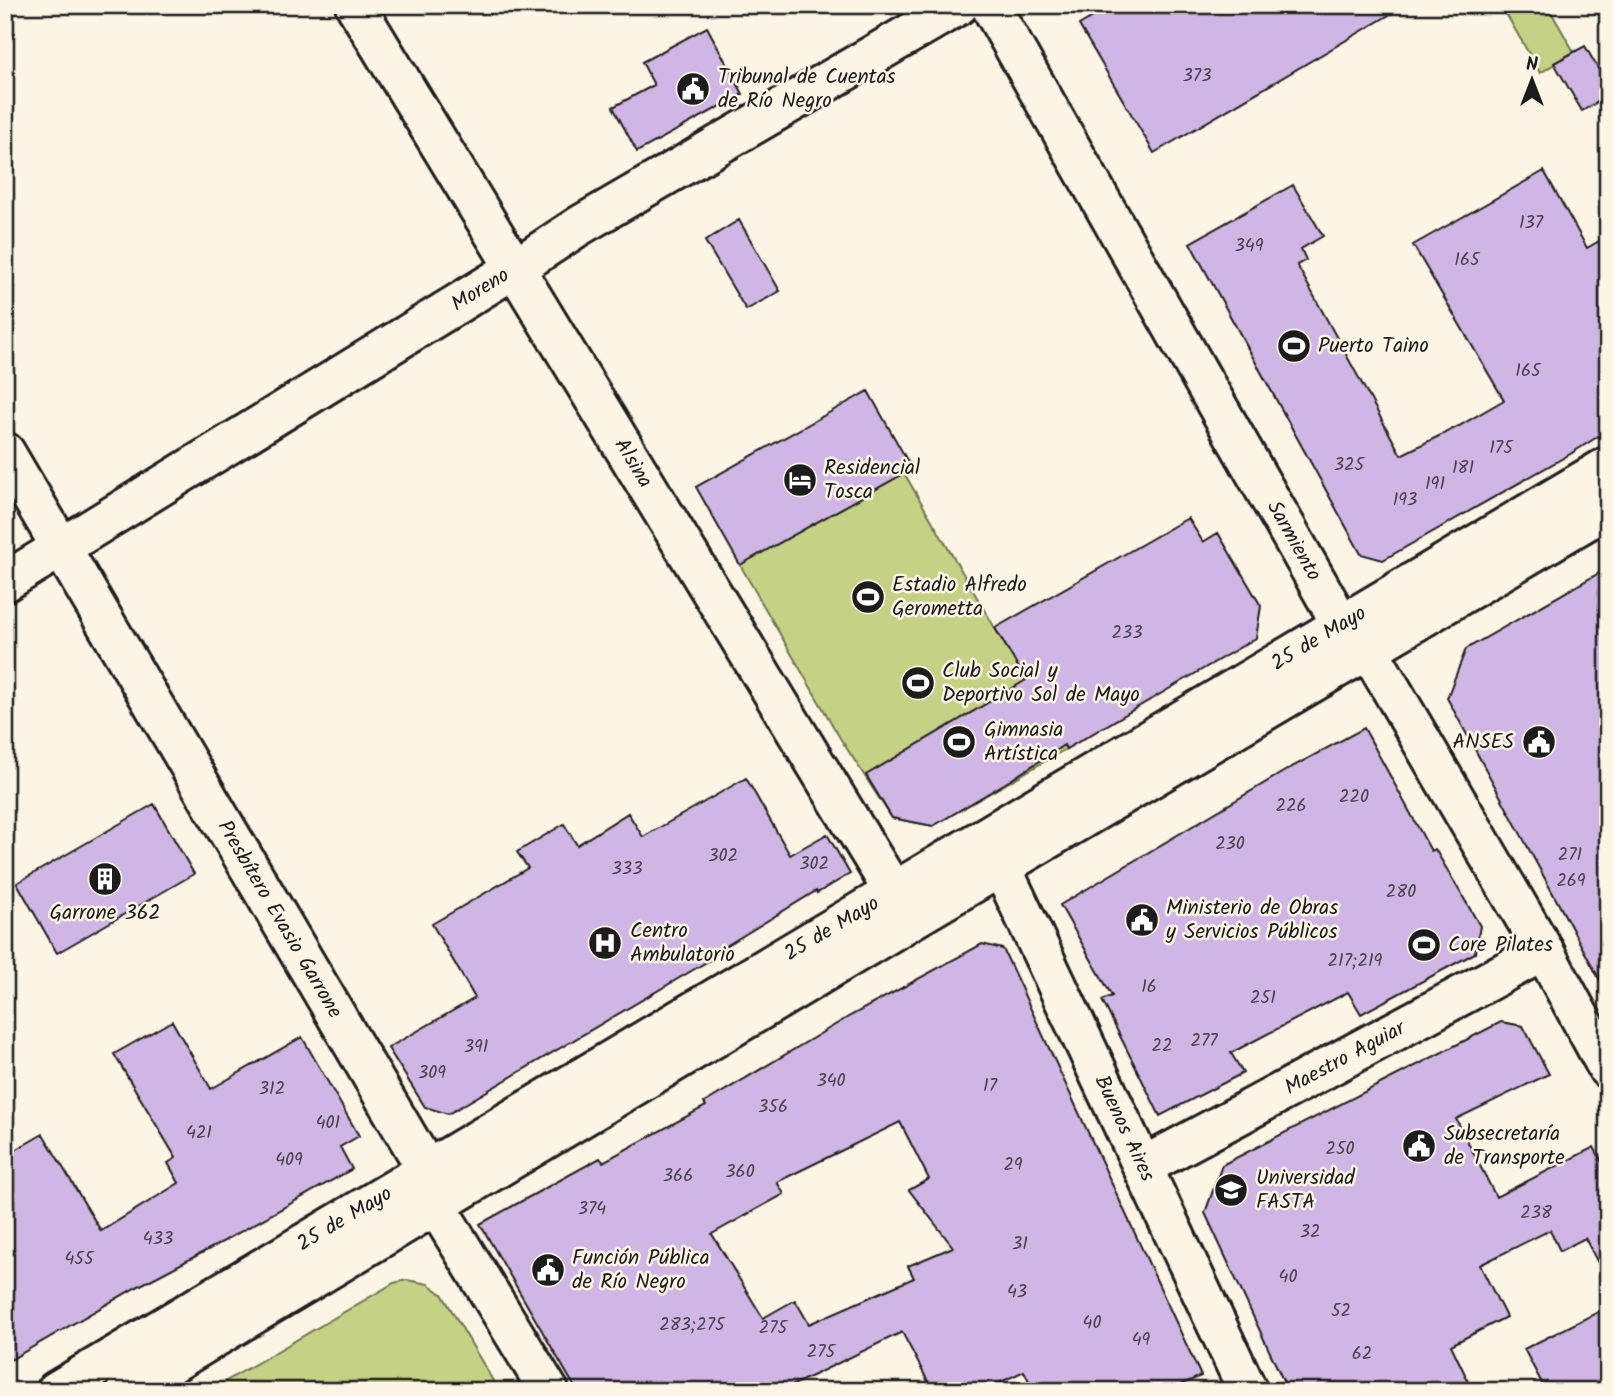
<svg xmlns="http://www.w3.org/2000/svg" width="1613" height="1396" font-family="Kalam,sans-serif">
  <rect width="100%" height="100%" fill="#fcf5e5"/>
  <filter id="ink" filterUnits="userSpaceOnUse"><feTurbulence type="fractalNoise" baseFrequency=".0143" numOctaves="2"/><feDisplacementMap in="SourceGraphic" scale="14" xChannelSelector="R" yChannelSelector="G"/><feConvolveMatrix kernelMatrix="1 2 1 2 8 2 1 2 1" color-interpolation-filters="sRGB"/></filter>
  <g filter="url(#ink)">
    <!-- green -->
    <path fill="#c5d286" stroke="#707751" stroke-width="2" d="M1501,5h46l27,47 -34,21z
      M904,473l162,276 -133,77 -41,-8 -52,-80 -100,-173z
      M407,1280l21,4 14,10 57,97h-290l185,-108z"/>
    <!-- building -->
    <path fill="#d0b6e4" stroke="#1c1c1c" stroke-width="2" fill-rule="evenodd" d="M1113,5h293l-252,148 -75,-128z
      M707,27l36,67 -106,58 -24,-45 41,-22 -12,-23z
      M1585,46l23,40v10l-26,15 -28,-48z
      M1544,171l43,77 21,-12v194l-36,23 -189,107 -22,-6 -171,-311 103,-58 30,51 -22,13 5,11 -9,5 104,190 58,-29 45,-26 -91,-155z
      M739,220l41,71 -34,19 -41,-69z
      M868,391l44,78 -172,96 -44,-78z
      M1188,518l15,24 15,-9 43,73 -5,32 -190,111 -2,-4 -55,36 -76,45 -41,-8 -26,-43 160,-95 -31,-52z
      M1608,568v427l-161,-297 19,-49z
      M1364,728l67,123 4,-2 45,77 -5,27 -114,61 -13,-22 -117,61 12,20 -83,43 -58,-116 10,-4 -52,-91 230,-137z
      M746,778l44,77 37,-21 23,40 -33,19 -1,-2 -103,63 2,3 -267,157 -23,-7 -37,-59 87,-50 -43,-74 96,-56 -11,-16 47,-28 13,21 51,-32 15,24z
      M154,804l40,70 -137,79 -40,-70z
      M982,944l21,5 198,427 -35,15h-132l-10,-20 -42,20h-49l-31,-59 -121,59h-204l-97,-167 120,-66 3,4 103,-56 -2,-3 146,-87zM900,1122l29,57 -20,11 44,57 -45,19 6,12 -105,46 -14,-24 -32,18 -51,-84 72,-40 -7,-12z
      M172,1021l39,68 91,-52 57,99 -19,11 12,22 -137,77 -80,42 -130,75v-207l38,-22 58,97 78,-48 -11,-20 8,-5 -62,-104z
      M1501,1022l22,4 26,48 -93,45 40,78 98,-50 14,26v109l-23,-44 -25,13 -10,-21 -70,35 26,52 -55,28 22,46h-185l-83,-178 17,-48z
      M1608,1307v84h-62l-22,-42z"/>
    <g fill="none" stroke-linecap="round" stroke-linejoin="round">
      <!-- minor casing -->
      <g stroke="#1c1c1c" stroke-width="44">
        <g id="minor">
          <path id="s1" d="M355,5l555,914"/>
          <path id="s2" d="M990,5l351,619 27,25 176,302 64,118"/>
          <path id="s3" d="M5,452l422,718 8,34 114,187"/>
          <path id="s4" d="M5,582l509,-313 65,-43 380,-221"/>
          <path id="s5" d="M1001,866l247,525"/>
          <path id="s6" d="M1144,1166l400,-215"/>
        </g>
      </g>
      <!-- major casing -->
      <g stroke="#1c1c1c" stroke-width="44">
        <g id="major">
          <path id="s7" d="M56,1391l1552,-925"/>
          <path d="M126,1391l785,-471 697,-412"/>
        </g>
      </g>
      <!-- minor -->
      <use href="#minor" stroke="#fcf5e5" stroke-width="38"/>
      <!-- major -->
      <use href="#major" stroke="#fcf5e5" stroke-width="38"/>
    </g>
  </g>
  <!-- icons -->
  <defs>
    <g id="civic-disc" transform="scale(1.75)"><circle r="9.5" fill="#1c1c1c" stroke="#fcf5e5"/><path d="M-.6-6.5H3V-4.5H.6V-3L4-1V1h2V6H-6V1h2V-1L-.6-3ZM-1.2 2.5V6h2.4V2.5Z" fill="#fff"/></g>
    <g id="stadium-disc" transform="scale(1.75)"><circle r="9.5" fill="#1c1c1c" stroke="#fcf5e5"/><path d="M0-5a6.5 5 0 1 0 0 10a6.5 5 0 1 0 0-10ZM-3.5-1.8h7v3.6h-7Z" fill="#fff"/></g>
    <g id="hotel-disc" transform="scale(1.75)"><circle r="9.5" fill="#1c1c1c" stroke="#fcf5e5"/><path d="M-6-4.5h1.5V1H6V5H4.5V3h-9V5H-6ZM-4 0a1.8 1.8 0 1 1 3.6 0ZM.5 0V-2.5h3Q6-2.5 6 0Z" fill="#fff"/></g>
    <g id="building-disc" transform="scale(1.75)"><circle r="9.5" fill="#1c1c1c" stroke="#fcf5e5"/><path d="M-4-6H4V6H1V3H-1V6H-4ZM-2.5-4.3h1.7v1.8h-1.7ZM.8-4.3h1.7v1.8H.8ZM-2.5-1h1.7V.8h-1.7ZM.8-1h1.7V.8H.8Z" fill="#fff"/></g>
    <g id="hospital-disc" transform="scale(1.75)"><circle r="9.5" fill="#1c1c1c" stroke="#fcf5e5"/><path d="M-5-5h3v3.5h4V-5h3V5h-3V1.5h-4V5h-3Z" fill="#fff"/></g>
    <g id="university-disc" transform="scale(1.75)"><circle r="9.5" fill="#1c1c1c" stroke="#fcf5e5"/><path d="M0-5L7-2L0 1L-7-2ZM-4 1L0 2.5L4 1V4Q0 6-4 4Z" fill="#fff"/></g>
  </defs>
  <g fill-rule="evenodd">
    <use href="#civic-disc" x="693" y="89"/>
    <use href="#stadium-disc" x="1294" y="346"/>
    <use href="#hotel-disc" x="800" y="480"/>
    <use href="#stadium-disc" x="868" y="597"/>
    <use href="#stadium-disc" x="918" y="683"/>
    <use href="#stadium-disc" x="959" y="742"/>
    <use href="#civic-disc" x="1539" y="742"/>
    <use href="#building-disc" x="105" y="879"/>
    <use href="#civic-disc" x="1142" y="920"/>
    <use href="#hospital-disc" x="605" y="943"/>
    <use href="#stadium-disc" x="1424" y="945"/>
    <use href="#civic-disc" x="1419" y="1146"/>
    <use href="#university-disc" x="1231" y="1190"/>
    <use href="#civic-disc" x="548" y="1270"/>
  </g>
  <g text-anchor="middle" dominant-baseline="central" stroke-width="5" stroke-linejoin="round" paint-order="stroke">
    <!-- number labels -->
    <g font-size="18" fill="#49424e">
      <text x="1197" y="76">373</text>
      <text x="1531" y="223">137</text>
      <text x="1249" y="246">349</text>
      <text x="1467" y="260">165</text>
      <text x="1528" y="371">165</text>
      <text x="1501" y="448">175</text>
      <text x="1349" y="465">325</text>
      <text x="1463" y="468">181</text>
      <text x="1435" y="484">191</text>
      <text x="1405" y="500">193</text>
      <text x="1127" y="633">233</text>
      <text x="1354" y="797">220</text>
      <text x="1291" y="806">226</text>
      <text x="1230" y="844">230</text>
      <text x="1570" y="855">271</text>
      <text x="723" y="856">302</text>
      <text x="814" y="864">302</text>
      <text x="627" y="869">333</text>
      <text x="1571" y="881">269</text>
      <text x="1401" y="892">280</text>
      <text x="1355" y="961">217;219</text>
      <text x="1149" y="987">16</text>
      <text x="1263" y="998">251</text>
      <text x="1204" y="1041">277</text>
      <text x="1162" y="1046">22</text>
      <text x="476" y="1047">391</text>
      <text x="432" y="1073">309</text>
      <text x="831" y="1081">340</text>
      <text x="990" y="1086">17</text>
      <text x="272" y="1089">312</text>
      <text x="773" y="1107">356</text>
      <text x="328" y="1123">401</text>
      <text x="199" y="1133">421</text>
      <text x="1340" y="1149">250</text>
      <text x="289" y="1160">409</text>
      <text x="1013" y="1165">29</text>
      <text x="740" y="1172">360</text>
      <text x="678" y="1176">366</text>
      <text x="592" y="1209">374</text>
      <text x="1536" y="1213">238</text>
      <text x="1310" y="1232">32</text>
      <text x="158" y="1239">433</text>
      <text x="1020" y="1244">31</text>
      <text x="79" y="1259">455</text>
      <text x="1288" y="1277">40</text>
      <text x="1017" y="1292">43</text>
      <text x="1341" y="1311">52</text>
      <text x="1092" y="1323">40</text>
      <text x="692" y="1325">283;275</text>
      <text x="773" y="1328">275</text>
      <text x="1141" y="1340">49</text>
      <text x="821" y="1352">275</text>
      <text x="1362" y="1354">62</text>
    </g>
    <!-- poi labels -->
    <g font-size="21" fill="#1c1c1c" stroke="#fcf5e5" text-anchor="start">
      <text x="718" y="77">Tribunal de Cuentas<tspan x="718" dy="24">de Río Negro</tspan></text>
      <text x="1318" y="346">Puerto Taino</text>
      <text x="824" y="468">Residencial<tspan x="824" dy="24">Tosca</tspan></text>
      <text x="892" y="585">Estadio Alfredo<tspan x="892" dy="24">Gerometta</tspan></text>
      <text x="942" y="671">Club Social y<tspan x="942" dy="24">Deportivo Sol de Mayo</tspan></text>
      <text x="984" y="730">Gimnasia<tspan x="984" dy="24">Artística</tspan></text>
      <text x="1514" y="742" text-anchor="end">ANSES</text>
      <text x="1166" y="908">Ministerio de Obras<tspan x="1166" dy="24">y Servicios Públicos</tspan></text>
      <text x="105" y="913" text-anchor="middle">Garrone 362</text>
      <text x="630" y="931">Centro<tspan x="630" dy="24">Ambulatorio</tspan></text>
      <text x="1448" y="945">Core Pilates</text>
      <text x="1444" y="1134">Subsecretaría<tspan x="1444" dy="24">de Transporte</tspan></text>
      <text x="1256" y="1178">Universidad<tspan x="1256" dy="24">FASTA</tspan></text>
      <text x="572" y="1258">Función Pública<tspan x="572" dy="24">de Río Negro</tspan></text>
    </g>
    <!-- street labels -->
    <g font-size="21" fill="#1c1c1c" stroke="#fcf5e5">
      <text stroke="none"><textPath href="#s4" startOffset="558">Moreno</textPath></text>
      <text stroke="none"><textPath href="#s1" startOffset="536">Alsina</textPath></text>
      <text stroke="none"><textPath href="#s2" startOffset="616">Sarmiento</textPath></text>
      <text stroke="none"><textPath href="#s7" startOffset="1470">25 de Mayo</textPath></text>
      <text stroke="none"><textPath href="#s3" startOffset="542">Presbítero Evasio Garrone</textPath></text>
      <text stroke="none"><textPath href="#s7" startOffset="903">25 de Mayo</textPath></text>
      <text stroke="none"><textPath href="#s6" startOffset="228">Maestro Aguiar</textPath></text>
      <text stroke="none"><textPath href="#s5" startOffset="290">Buenos Aires</textPath></text>
      <text stroke="none"><textPath href="#s7" startOffset="336">25 de Mayo</textPath></text>
    </g>
  </g>
  <!-- margin -->
  <rect width="1613" height="1396" fill="none" stroke="#fcf5e5" stroke-width="28"/>
  <rect x="14" y="14" width="1585" height="1368" fill="none" stroke="#1c1c1c" stroke-width="2.5" filter="url(#ink)"/>
  <!-- north arrow -->
  <g transform="translate(1532 80)" stroke="#fcf5e5" stroke-width="5" paint-order="stroke">
  <path d="M0-5L12 26L0 18L-12 26Z" fill="#1c1c1c"/>
  <text y="-10" font-size="19" font-weight="bold" text-anchor="middle" fill="#1c1c1c">N</text>
  </g>
</svg>
